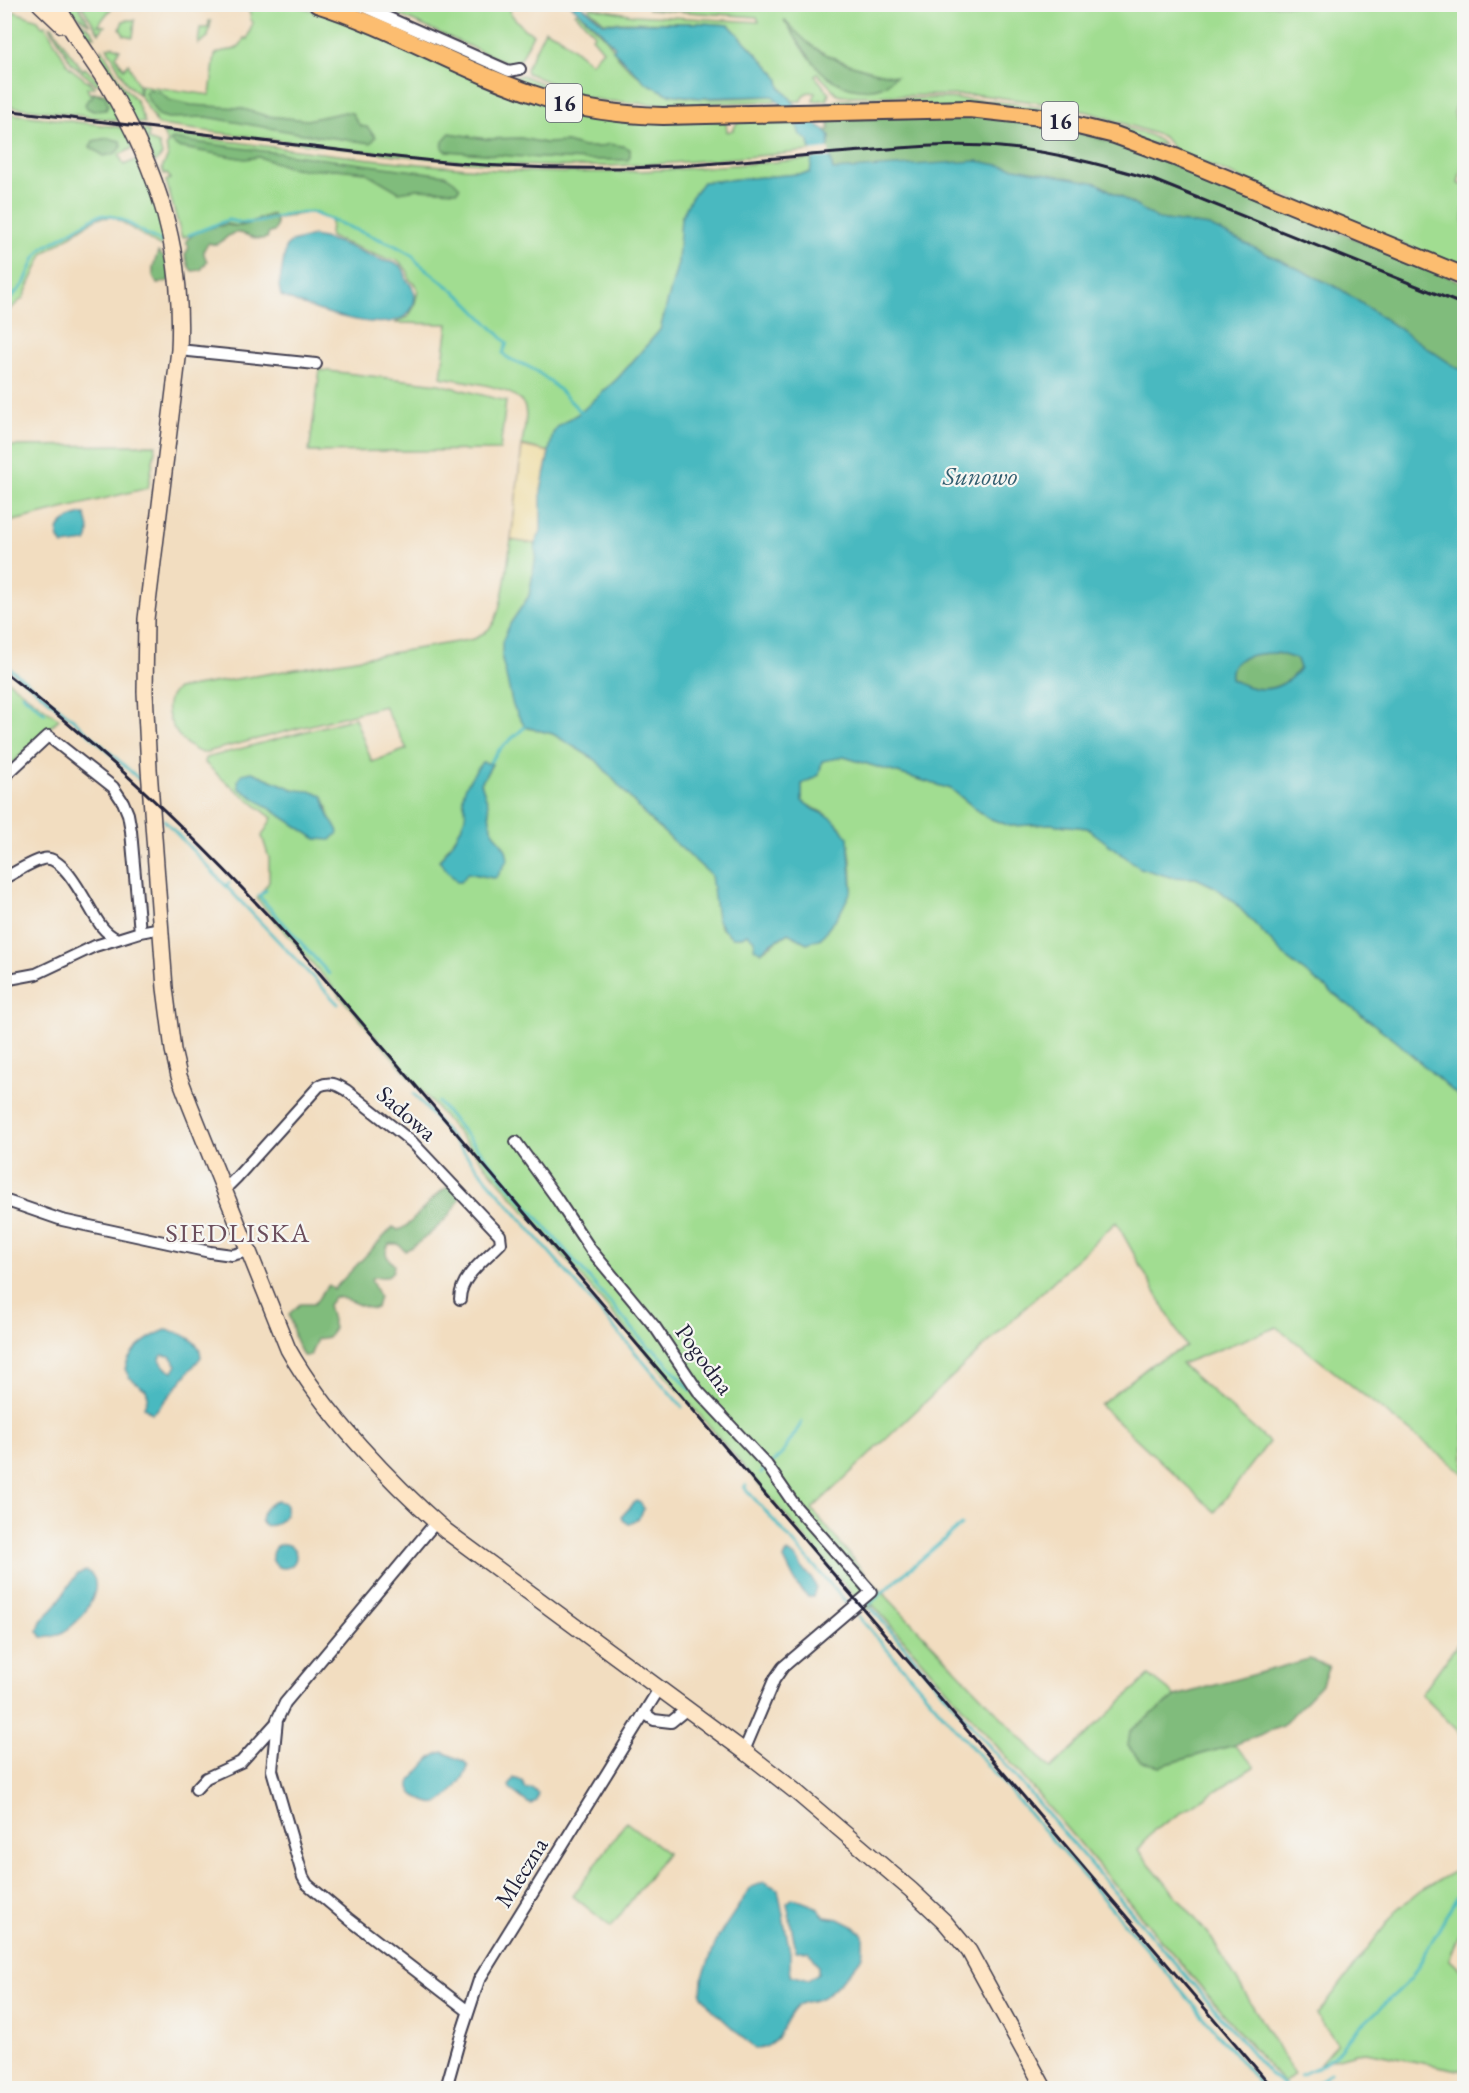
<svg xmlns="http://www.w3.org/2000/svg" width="1469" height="2093" font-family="'EB Garamond',serif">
  <rect width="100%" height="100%" fill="#f6f6f2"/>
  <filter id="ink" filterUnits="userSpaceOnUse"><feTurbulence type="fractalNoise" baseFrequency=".0167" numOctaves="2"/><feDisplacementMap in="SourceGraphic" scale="12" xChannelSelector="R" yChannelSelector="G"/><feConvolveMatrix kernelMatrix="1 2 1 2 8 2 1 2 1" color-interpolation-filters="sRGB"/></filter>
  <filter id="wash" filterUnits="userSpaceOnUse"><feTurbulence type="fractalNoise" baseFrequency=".008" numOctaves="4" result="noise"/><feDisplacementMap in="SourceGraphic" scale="24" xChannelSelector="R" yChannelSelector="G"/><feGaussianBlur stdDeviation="1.35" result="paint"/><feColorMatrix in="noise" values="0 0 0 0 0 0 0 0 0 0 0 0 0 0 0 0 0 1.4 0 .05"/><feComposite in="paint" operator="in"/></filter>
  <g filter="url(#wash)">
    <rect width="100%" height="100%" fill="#f2ddc0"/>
    <!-- green -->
    <path fill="#a1dd91" stroke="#628066" stroke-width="1.5" fill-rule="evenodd" d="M71,5h7l12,20 -17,-13 -4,-5z
      M81,5h33l-16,20 7,1 -6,7z
      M236,5h58l42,12 171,75 219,30 1,10 6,-2 5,-9 57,-1 14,21 2,10c-90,8 -181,18 -272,15 -128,-5 -255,-26 -381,-41l-18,-30v-10l70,10 5,-40c10,-10 21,3 29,-17l3,1 6,-17 -3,-2c3,-10 -6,-12 -14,-15z
      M333,5h12l164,71 5,1 8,-2 56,24 -41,-9z
      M376,5h135l-1,8 14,16 9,5 -12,25 -11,5z
      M648,5h816v74l-11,34c12,25 13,43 5,70l6,3v83l-288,-117 -11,-14 -6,-3 -71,-23 -39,-8 -68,-9 -139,1 -4,-1 -20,-21 -3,2 14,17 -2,7 -14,1 2,-8c-7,-2 -12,0 -14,8h-8l-13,-14 -1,-7 -4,-7 -46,-48 -28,-2 -97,-1 -14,-12 -1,-3 45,8 125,7 -2,-5 -109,-8z
      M4,8l34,12 4,6 3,-1 24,42 26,20 -8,1 2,5h18l15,28 -117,-15z
      M578,12c10,9 21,18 30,29 4,5 6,11 10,16 47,53 92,41 155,39l6,5 -114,4 -59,-4 -23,-4 -56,-24 -1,-4 19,-39 13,6 33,27 12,-13 -11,-13 3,-3 -20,-21z
      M70,14l21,16 4,6 -14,-1z
      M127,20h8l-2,17 -9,-2 -4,-6 3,-8z
      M209,21h2l-3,16 -10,7 2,-16h8z
      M50,26h2l17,26 14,18 2,-2 16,15 -5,1 -24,-20z
      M113,46l7,3 -4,7 8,13 4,-6 10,22 1,10 -12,-11 -20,-37z
      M102,49l21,37 13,14 9,23 -11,-1 -36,-63z
      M947,98c62,3 121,11 180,30 12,4 29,7 37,17l-337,-40 11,-5z
      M5,113l121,15 7,20 -14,7 5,10 14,-6 6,4 23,80 -8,3 -45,-29 -17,1 -53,35 -21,45 -17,15 -1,51z
      M138,129l11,2 -1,9 11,4 3,11 -7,8z
      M163,133c125,15 250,35 376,39 91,3 182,-6 273,-13l-1,14 -108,9 -22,36 -3,45 -18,67 -42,48 -37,34 -23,14 -5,7 -4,19 -27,-7c1,-12 6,-26 3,-37 -5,-22 -65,-27 -84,-31l7,-53 -53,-1 13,-6 6,-10 4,-16 -2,-5 -7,-7 -1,-7 -5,-7 -6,-5 -11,-1 -56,-22 1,-17 -21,-8 -33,7 -5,-5 -34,12 -11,-2 -16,3 -29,11 -16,-57 4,-2 -3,-6 -3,1 -2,-6 6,-12 -2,-11 2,-1z
      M320,370l119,14 67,17 -6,49 -191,2z
      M156,445l-8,43 -143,35v-77z
      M511,540l24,4 1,12 -7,40 -19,28 -8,35 23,68 28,7 43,26 51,57 64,58 9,52 12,10h10l5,-4 9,7 5,12 27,-19 19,10 45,-54c-1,-25 2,-55 -21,-71 -9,-7 -20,-10 -29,-17v-17l17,-9 3,-15 22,-3 107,32 35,28 24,9 40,-2 37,4 83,49 26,1 19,9 18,14 56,59 107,81 68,60v373l-187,-147 -96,37 88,78 -54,70 -115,-107 52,-41 34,-17 -70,-125 -304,287 55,67 184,193 98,-94 27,21 -46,35 30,35 74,-21 21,21 -101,64 -16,20 74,89 82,135 -10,9 -33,-37 -256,-302 -122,-139 -6,5 -610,-711 12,-17v-24l-7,-22 10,-18 -51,-40 -16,-15 1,-5 149,-40 17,44 35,-13 -23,-43 -181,47c-23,-5 -50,-47 -26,-64l297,-50c8,-4 14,-8 19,-15 10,-17 15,-63 18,-84zM482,762l10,2 -11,19 7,21 3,24 15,22 -13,28 -25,-5 -2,2 -27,-14 22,-32zM252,772l43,18 33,17 1,12z
      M4,678l55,41 -54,51h-1z
      M1464,1635v102l-43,-43z
      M626,1822l41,31 -56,74 -38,-31z
      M1464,1858v65l-15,36 15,14v98l-98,-19 -10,1 -36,10 17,-20 -20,-28 80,-105 24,-20 31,-17z"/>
    <!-- forest -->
    <path fill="#80bc7b" stroke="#516f5b" stroke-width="1.5" d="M784,20c10,9 20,21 31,28 24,15 53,23 81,28 -4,2 -7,7 -11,9 -20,11 -51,0 -65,-15 -14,-15 -25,-34 -36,-50z
      M149,89l11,3 9,8 22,5 49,3 27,8 40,4 38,-8 7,1c5,7 5,14 15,14l9,10 -5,6 -68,-9 -96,-17 -39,1 -10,-3 -12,-19 -1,-4z
      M91,94h8l6,2 3,8 -2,6 -13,1 -6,-3 -2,-4 4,-6h3z
      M981,116l68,8 83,24 332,135v87l-7,-2 -117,-79 -131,-63 -51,-7 -61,-36 -264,-13 -5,-21 2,-12 -5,-7h4v-12z
      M450,133l36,6 35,-1 24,5 22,-1 16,5h16l10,-3 14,2 7,3v7l-2,4c-61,1 -121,-4 -181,-9l-4,-2c-2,-8 2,-11 7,-16z
      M108,138l12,3 2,6 -8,7 -10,2 -14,-9 3,-6z
      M172,139l273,36 9,6 6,6 -3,4 -40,-2 -18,3 -34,-20 -29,-3 -28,1 -20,-3 -29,-10 -14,2 -68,-12 -7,-6z
      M272,215c5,6 6,10 2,17l-5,1 -2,5c-15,4 -23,-8 -33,-5 -10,3 -13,15 -25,10 -7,6 -6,11 -2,18l-6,9 -9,1 -3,-4 -4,-12 4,-8 -3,-6c7,-10 29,-15 40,-16 5,0 10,2 14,1 11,-1 21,-9 32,-11z
      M158,252c10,7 13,18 11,29l-12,3 -4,-9v-8z
      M1277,653l20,6 3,9c-19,25 -43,26 -69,11 -4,-24 28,-26 46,-26z
      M1464,745v60l-10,-51z
      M456,1183l6,5c-1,4 -2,10 -4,14 -9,18 -35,39 -53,49l-7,-7h-9c-6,10 -2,13 5,21l-1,6 -6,6h-14l-2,3 8,16 -3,12c-13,3 -28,-12 -42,-11l-6,8 6,23 -6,9 -11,2 -7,17h-7l-8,-17 -6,-25 11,-10h14c6,-6 8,-13 15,-19l5,4 59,-62 5,3c15,-3 34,-39 58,-47z
      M1309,1659l20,7 -7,18 -40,42 -48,19 -74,21 -19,-4 -13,-16 2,-15 46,-35z"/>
    <!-- sand -->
    <path fill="#eeda9e" stroke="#887e6c" stroke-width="1.5" d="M522,446l27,6 -8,39v40l-6,13 -24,-4z"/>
    <!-- water -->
    <path fill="#4ab9c0" stroke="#366e7e" stroke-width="1.5" fill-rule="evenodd" d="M571,5h10l22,18h98l28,2 46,48 4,7 1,7 28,32 17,11 5,7 -2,12 5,21 144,-9 120,22 61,36 51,7 131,63 117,79 7,2v375l-10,9 10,51v296l-68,-60 -107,-81 -56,-59 -18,-14 -19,-9 -26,-1 -30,-9 -53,-40 -37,-4 -40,2 -24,-9 -35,-28 -107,-32 -22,4 -3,14 -17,9v17l13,9 17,8 16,19 4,52 -12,24 -19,25 -14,5 -19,-10 -20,12 -7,7 -7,-4 1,-8 -8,-6 -5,3h-10l-10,-9 -5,-10 -6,-43 -64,-58 -51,-57 -43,-26 -28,-7 -12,-21 -11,-47v-17l8,-18 19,-28 7,-40 -1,-12 6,-13v-40l12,-58 5,-7 23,-14 37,-34 42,-48 18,-67 3,-45 10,-20 12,-16 107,-9 2,-14 -3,-18 -9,-6 -5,-15 -22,-24 -73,2 -32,-4 -22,-11 -33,-33 2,-3 -17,-19zM1277,653l20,6 3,9c-19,25 -43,26 -69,11 -4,-24 28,-26 46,-26z
      M313,236c26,4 47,16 71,25 4,1 9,1 13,3 6,2 9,9 9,15 8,9 12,17 6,29 -17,34 -105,-1 -131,-12l-2,-10 7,-39 6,-5z
      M81,514h4c3,8 6,21 1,28l-23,3c-14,-18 3,-26 18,-31z
      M482,762l10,2 -11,19 7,21 3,24 15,22 2,9 -11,18 -4,1 -25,-5 -7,9h-4l-18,-21c10,-13 21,-27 26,-44 2,-7 -1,-11 -2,-18 -1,-12 13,-28 19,-37z
      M252,772l43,18 15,1 13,5c3,8 4,18 8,24 3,6 6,6 7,13l-7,7 -15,-1 -77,-51 -1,-7 4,-7z
      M166,1330c15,2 34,10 35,27l-42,51 -7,5 -8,-6 4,-11 -2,-6 -17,-13 -4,-8c5,-20 23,-32 41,-39zM162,1355l8,1 7,9 -4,7c-6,-1 -11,-8 -13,-13z
      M278,1501l7,2c5,13 -8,25 -21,22l-3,-4c1,-10 7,-18 17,-20z
      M636,1501l5,2 3,6 -5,9 -10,6 -6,-4 -1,-4z
      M272 1556a12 12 0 1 1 24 0a12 12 0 1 1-24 0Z
      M787,1552c11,4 11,11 17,18 5,6 9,9 12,17l-3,10h-5l-11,-12 -13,-26z
      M86,1571c28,11 -13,71 -44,66l-4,-6 3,-10 13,-13 23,-34z
      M443,1752l22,10 3,5c-3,10 -20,33 -30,36 -9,2 -30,-7 -28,-19 1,-6 7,-11 11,-15 7,-8 12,-15 22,-17z
      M514,1778l8,3 3,8 7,-1 6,6 -2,7 -5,3 -3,-1 -17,-13 -2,-4z
      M764,1882l14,7 12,63v23l18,5 10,-7v-8l-9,-14h-13l-9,-48 6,-5 23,9 9,10 14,2 16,8 8,8c0,7 1,17 -2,23 -5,8 -32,37 -40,40 -7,4 -15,2 -22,7 -18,14 -16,43 -44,44l-42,-39 -12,-15 1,-16 16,-42 33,-50z"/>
    <!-- pier -->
    <path fill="#f2ddc0" d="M829,149l1,8 -19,1 -1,-7z"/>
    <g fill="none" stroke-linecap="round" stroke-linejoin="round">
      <!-- stream -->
      <path stroke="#4ab9c0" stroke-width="3" d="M189,235l39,-15 15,3 16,-1 31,-8 21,-2 83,33 18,10 5,7 46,36 44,45 -4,10c5,8 16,9 24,13 22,11 37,29 54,46
        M4,305l20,-21 11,-26 8,-10 54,-32c24,-5 42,18 66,26
        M4,664l70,56 65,59
        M22,694l23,19
        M490,762l10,-13 25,-22
        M164,820l62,66 3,-3
        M226,886l112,118
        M266,890l-7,6 70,78
        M414,1094l268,313
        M438,1102l212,247h4l38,42
        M761,1473l21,-19 20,-32
        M746,1485l-2,2 102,115
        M869,1604l92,-79
        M872,1609l397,464 16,13
        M858,1616l293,338 112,134
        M1300,2075l16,-7 17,-11 22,-25 56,-53 53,-95
        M1309,2088l22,-16"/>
    </g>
  </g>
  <g filter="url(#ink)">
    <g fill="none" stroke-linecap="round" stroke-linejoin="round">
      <!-- street casing -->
      <g stroke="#413e4f" stroke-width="14">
        <path id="street" d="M357,4l152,67 11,-2
          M179,350l137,14
          M4,777l44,-41 65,51 10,15 5,12 3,17 9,101 21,-4
          M4,878c13,-6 26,-16 39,-19 23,-6 47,54 59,68 4,5 9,9 15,12
          M4,980l32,-6 59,-28 45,-14
          M516,1142l39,54 36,54 64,77 43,64 69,74 29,42 75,85 -88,75 -9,13 -30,71
          M222,1185h7l8,-8 82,-91c11,-5 17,-2 27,4l66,52 88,93 1,8c-15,16 -41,33 -41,56
          M4,1200l58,20 148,32 22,3 17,-4
          M436,1522l-151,181 -8,17 -5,50 31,107 4,7 43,36 118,91
          M644,1713l10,7 17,2 16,-13
          M196,1789l10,-11 35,-16 35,-39
          M446,2088l14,-50 19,-58 180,-291"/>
      </g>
      <!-- secondary casing -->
      <g stroke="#413e4f" stroke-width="18">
        <path id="secondary" d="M40,4l22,21
          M57,4c14,29 34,54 51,81 50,85 76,165 71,265l-33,269 -1,73 4,77 16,219 8,62 6,26 11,29 98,244c36,64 103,134 158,182l298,220 51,40 116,99 33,31 25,30 75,137"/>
      </g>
      <!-- primary casing -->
      <g stroke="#413e4f" stroke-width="20">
        <path id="primary" d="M317,4c79,25 150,70 228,94 38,12 78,17 118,18l306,-7 72,8 74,18 60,22 289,119"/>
      </g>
      <!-- street -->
      <use href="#street" stroke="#fff" stroke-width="10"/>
      <!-- secondary -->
      <use href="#secondary" stroke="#fee5c5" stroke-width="15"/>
      <!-- primary -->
      <use href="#primary" stroke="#fcbd6f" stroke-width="16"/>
      <!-- rail -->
      <path stroke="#22223b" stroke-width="3" d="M4,110l392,47c94,11 187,14 282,9 62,-4 124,-11 186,-15 45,-4 91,-8 136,-4 52,4 102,18 151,32l313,126
        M4,672c107,82 204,177 294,276l975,1140"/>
    </g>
  </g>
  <g text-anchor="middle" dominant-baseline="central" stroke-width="4.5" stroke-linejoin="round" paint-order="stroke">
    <!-- shield labels -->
    <g fill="#f6f6f2" stroke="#626272" stroke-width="1.5">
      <rect x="546" y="84" width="36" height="38" rx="4.5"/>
      <rect x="1042" y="102" width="36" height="38" rx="4.5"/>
    </g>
    <g font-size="22" font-weight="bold" fill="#22223b">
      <text x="564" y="103">16</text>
      <text x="1060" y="121">16</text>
    </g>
    <!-- street labels -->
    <g font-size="24" fill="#22223b" stroke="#f6f6f2">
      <text transform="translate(407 1113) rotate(41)">Sadowa</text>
      <text transform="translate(705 1359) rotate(54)">Pogodna</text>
      <text transform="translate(521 1872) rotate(-58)">Mleczna</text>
    </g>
    <!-- water labels -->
    <g font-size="26" font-style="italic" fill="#325e70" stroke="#f6f6f2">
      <text x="980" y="476">Sunowo</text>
    </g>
    <!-- quarter labels -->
    <g font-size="27" letter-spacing="1.5" fill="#6c4e5c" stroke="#f6f6f2">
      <text x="238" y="1232">SIEDLISKA</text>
    </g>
  </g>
  <!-- margin -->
  <rect width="1469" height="2093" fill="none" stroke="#f6f6f2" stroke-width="24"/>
</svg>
